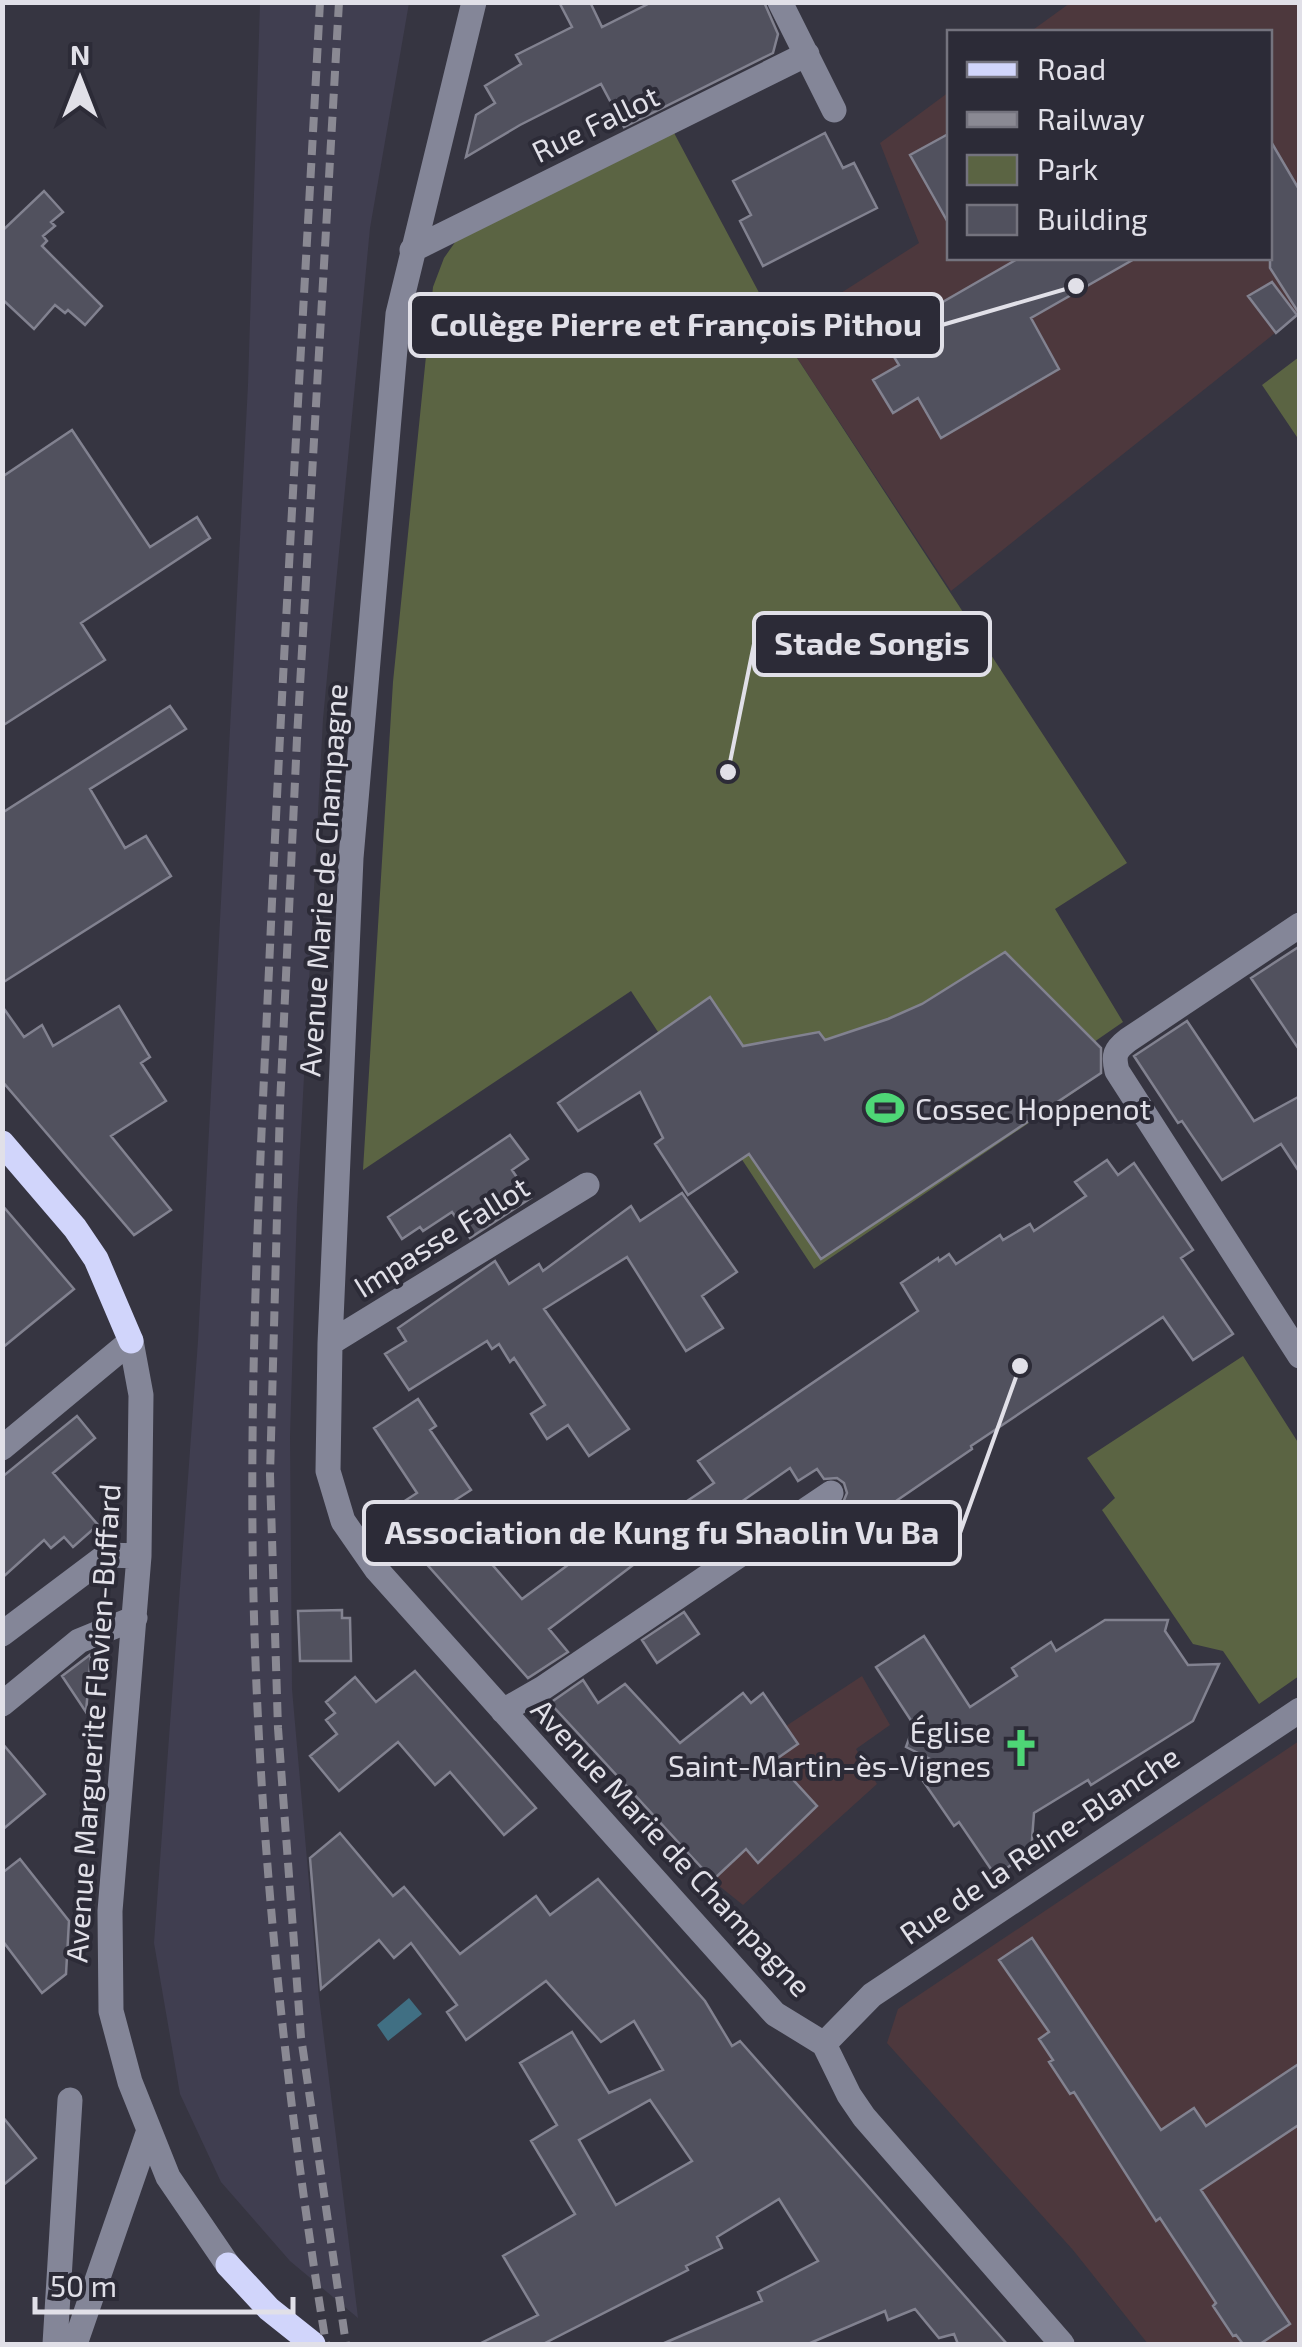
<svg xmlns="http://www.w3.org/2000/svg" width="1302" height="2347" font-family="'Exo 2',sans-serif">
  <rect width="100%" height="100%" fill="#363541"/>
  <!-- built -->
  <path fill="#403e50" d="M260,3h149l-39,225 -47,491 -26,489 -7,228 2,253 27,308 39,321 -68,-57 -69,-79 -41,-88 -26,-151 44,-602 50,-956z"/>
  <!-- education -->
  <path fill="#4d383d" d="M1070,3h229v311l-348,277 -171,-259 139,-89 -39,-100 69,-51v166h321v-226h-240z
    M862,1676l28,49 -34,24 21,35 -134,121 -30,-24 -61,-65 121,-95 7,9z
    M1299,1741v603h-151l-75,-94 -186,-207 11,-34z"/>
  <!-- green -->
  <path fill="#5b6443" d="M673,131l107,201 347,531 -72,46 68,113 -42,29 14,27 -281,191 -183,-278 -268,179 30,-488 40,-395 11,-29 14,-20z
    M1299,357v83l-37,-55z
    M1243,1356l56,88v232l-40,28 -36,-53 -30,-7 -91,-134 13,-12 -28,-40z"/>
  <!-- water -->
  <path fill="#406f83" d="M409,1998l13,16 -34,27 -11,-16z"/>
  <!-- building -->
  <path fill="#51515e" stroke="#828290" stroke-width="2.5" fill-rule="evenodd" d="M559,2h31l12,25 50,-25h112l14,32 -5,19 -149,74 -23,-43 -81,41 -54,32 10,-42 19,-12 -10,-17 36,-22 -5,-9 56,-28z
    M825,133l18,35 11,-5 23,45 -114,58 -23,-45 11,-6 -18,-34z
    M950,133v93l-40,-71z
    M1270,140l30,51v124l-30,-47z
    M44,191l19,21 -12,10 4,4 -12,10 4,5 -5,5 60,60 -17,19 -17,-15 -3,3 -10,-8 -21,24 -32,-30v-68z
    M1019,258h117l-105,60 28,51 -118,69 -23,-40 -25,15 -20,-33 26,-15 -17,-28z
    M1272,282l25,33 -21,18 -28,-37z
    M72,430l78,117 47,-30 13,21 -129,85 24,37 -103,66v-249z
    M170,706l16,23 -96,60 35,59 21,-12 25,40 -169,107v-170z
    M1300,946v105l-49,-73z
    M1005,952l96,96v25l-280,186 -72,-105 -61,41 -33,-51 8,-6 -23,-46 -62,39 -20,-28 152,-106 33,49 76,-14 6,8 63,-21 34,-15z
    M2,1006l22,31 18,-12 11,21 66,-40 31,51 -9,6 25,38 -55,35 60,74 -37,25 -132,-154z
    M1187,1021l67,100 46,-25v77l-19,-29 -59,36 -40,-59 -4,2 -44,-67z
    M510,1135l18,24 -16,11 19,28 -61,40 -18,-26 -29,19 -3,-4 -18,12 -14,-22z
    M1107,1160l11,15 16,-12 59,87 -12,8 52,76 -40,26 -30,-43 -192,129 1,3 -114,78 -16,-22 5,-12 -3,-10 -7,-5 -13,1 -7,-10 -19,12 -8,-13 -59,41 12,18 -43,29 -31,-43 45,-30 -16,-22 220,-150 -17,-28 37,-25 1,3 10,-7 7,10 44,-29 3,5 27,-16 4,7 52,-35 -11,-14z
    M682,1193l55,79 -35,24 21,32 -37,23 -59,-94 -83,52 85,120 -40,27 -21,-31 -21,14 -16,-25 14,-9 -31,-47 -4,4 -11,-18 -7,5 -5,-8 -78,49 -24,-36 21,-13 -8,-13 97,-67 14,23 30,-20 4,7 88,-65 9,15z
    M2,1205l72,84 -72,59z
    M418,1399l18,27 -6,4 41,60 -28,18 79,91 116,-86 24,30 -113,86 19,23 -40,26 -145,-163 34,-22 -43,-65z
    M77,1416l18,22 -42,35 45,52 -25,22 -9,-10 -13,11 -7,-8 -42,38v-101z
    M342,1610v8h8l1,43h-51l-2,-50z
    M684,1612l15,22 -42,29 -15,-23z
    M1105,1620h63l-3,11 23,34 31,-1 -26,57 -102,64 -3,-5 -54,33 -3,40 -36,22 -36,-53 -5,4 -33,-48 19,-14 -34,-17 8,-22 -38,-58 48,-31 46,71 47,-31 -5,-8 39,-26 5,9z
    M91,1654l-5,58 -24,-36z
    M415,1671l121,137 -32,27 -54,-63 -15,13 -37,-43 -59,49 -29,-35 27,-22 -11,-14 9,-7 -9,-11 29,-25 21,25z
    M583,1680l15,23 27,-19 55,59 63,-50 8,10 12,-10 35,51 -23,16 42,46 -59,57 -12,-14 -33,31 -163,-177z
    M2,1743l43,51 -43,36z
    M340,1833l53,63 11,-9 56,67 76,-58 14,19 48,-36 107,122 27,45 8,-5 267,303h-49l-4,-10 -15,4 -24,-29 -27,11 -3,-9 -77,33h-146l100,-43 -4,-9 60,-31 -39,-62 -62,38 5,11 -36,18 2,4 -145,74h-64l59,-29 -35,-59 72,-42 -44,-73 26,-16 -37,-62 52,-31 37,61 54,-23 -29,-49 -33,21 -55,-61 -80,59 -19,-28 10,-7 -46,-62 -17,15 -15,-18 -58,49 -11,-131zM650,2100l42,61 -76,44 -37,-65z
    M20,1859l49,62 -3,53 -24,19 -40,-53v-67z
    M1032,1938l129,192 33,-22 12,18 94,-63v61l-99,66 89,134 -30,20h-17l-7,-9 -3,1 -20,-30 3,-3 -56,-85 -4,3 -82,-129 -4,2 -21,-32 4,-2 -14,-21 10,-7 -50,-72z
    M2,2116l34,42 -34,28z"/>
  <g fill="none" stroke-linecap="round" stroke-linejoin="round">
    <!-- minor -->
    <path stroke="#848698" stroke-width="25" d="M474,2l-76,312 -47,544 -21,485 -2,128 15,50 34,49 398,444 49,30 25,51 15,22 198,227
      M780,2l54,108
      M412,250l395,-196
      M1300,925l-172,115c-13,10 -15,15 -11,31l183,285
      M330,1343l257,-158
      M2,1448l129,-107 10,54 -2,161 -29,355 1,100 19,71 38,95 60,88
      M2,1634l105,-79 32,1
      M2,1704l77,-63 56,-23
      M503,1711l40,-23 288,-195
      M824,2044l48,-49 428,-285
      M55,2344l15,-244
      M75,2344l73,-211"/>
    <!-- major -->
    <path stroke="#d1d5fb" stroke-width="25" d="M2,1143l73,85 21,31 35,82
      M228,2265l41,44 44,35"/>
    <!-- rail -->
    <path stroke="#8a8993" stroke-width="8" stroke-dasharray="15 8" stroke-linecap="butt" d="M320,2c-17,323 -37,644 -51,967 -10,216 -21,432 -15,648 7,244 33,487 72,727
      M339,2l-42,736 -17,367 -10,370 8,253 23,309 45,307"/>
  </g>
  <!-- icons -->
  <defs>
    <g id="stadium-bare" transform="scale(3)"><path d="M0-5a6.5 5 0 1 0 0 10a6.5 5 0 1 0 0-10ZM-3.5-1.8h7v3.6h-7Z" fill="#4ed676" stroke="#2c2b37" stroke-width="2.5" paint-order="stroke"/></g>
    <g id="church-bare" transform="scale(3)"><path d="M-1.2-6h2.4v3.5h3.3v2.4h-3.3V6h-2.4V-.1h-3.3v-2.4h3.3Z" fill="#4ed676" stroke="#2c2b37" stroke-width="2.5" paint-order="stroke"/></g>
  </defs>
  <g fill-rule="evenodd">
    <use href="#stadium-bare" x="885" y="1108"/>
    <use href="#church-bare" x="1021" y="1748"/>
  </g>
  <g text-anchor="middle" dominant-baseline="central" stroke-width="8" stroke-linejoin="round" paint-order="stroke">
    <!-- street labels -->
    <g font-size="30" fill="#e1e0e8" stroke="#2c2b37">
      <text transform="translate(595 123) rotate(-26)">Rue Fallot</text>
      <text transform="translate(322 880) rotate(-86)">Avenue Marie de Champagne</text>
      <text transform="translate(441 1236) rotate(-32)">Impasse Fallot</text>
      <text transform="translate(92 1723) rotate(-86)">Avenue Marguerite Flavien-Buffard</text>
      <text transform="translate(1039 1844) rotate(-34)">Rue de la Reine-Blanche</text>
      <text transform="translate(672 1847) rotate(47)">Avenue Marie de Champagne</text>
    </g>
    <!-- poi labels -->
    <g font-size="30" fill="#e1e0e8" stroke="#2c2b37" text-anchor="start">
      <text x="915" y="1108">Cossec Hoppenot</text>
      <text x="991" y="1731" text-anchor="end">Église<tspan x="991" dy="34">Saint-Martin-ès-Vignes</tspan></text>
    </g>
  </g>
  <!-- callouts -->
  <path fill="none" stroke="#e1e0e8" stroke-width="4" d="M1076 286L942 325M728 772L754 644M1020 1366L960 1533"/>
  <g fill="#e1e0e8" stroke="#2c2b37" stroke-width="4">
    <circle cx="1076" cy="286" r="10"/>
    <circle cx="728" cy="772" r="10"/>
    <circle cx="1020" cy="1366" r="10"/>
  </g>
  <g fill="#2c2b37" stroke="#e1e0e8" stroke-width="4">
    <rect x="410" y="294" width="532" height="62" rx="10"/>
    <rect x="754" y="613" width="236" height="62" rx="10"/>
    <rect x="364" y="1502" width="596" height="62" rx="10"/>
  </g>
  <g font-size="32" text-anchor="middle" font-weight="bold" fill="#e1e0e8">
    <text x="676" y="336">Collège Pierre et François Pithou</text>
    <text x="872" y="655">Stade Songis</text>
    <text x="662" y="1544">Association de Kung fu Shaolin Vu Ba</text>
  </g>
  <!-- border -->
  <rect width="1302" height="2347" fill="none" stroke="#e1e0e8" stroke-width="10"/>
  <!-- legend -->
  <rect x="947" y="30" width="325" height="230" fill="#2c2b37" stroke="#74737e" stroke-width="2.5"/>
  <rect x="967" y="62" width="50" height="15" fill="#d1d5fb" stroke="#74737e" stroke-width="2.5"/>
  <text x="1037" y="80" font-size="30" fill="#e1e0e8">Road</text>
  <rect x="967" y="112" width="50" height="15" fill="#8a8993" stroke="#74737e" stroke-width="2.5"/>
  <text x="1037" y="130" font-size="30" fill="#e1e0e8">Railway</text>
  <rect x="967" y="155" width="50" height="30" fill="#5b6443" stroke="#74737e" stroke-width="2.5"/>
  <text x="1037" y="180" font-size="30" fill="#e1e0e8">Park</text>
  <rect x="967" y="205" width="50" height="30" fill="#51515e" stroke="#74737e" stroke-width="2.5"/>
  <text x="1037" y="230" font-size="30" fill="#e1e0e8">Building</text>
  <!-- north arrow -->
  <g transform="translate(80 80)" stroke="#2c2b37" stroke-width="8" paint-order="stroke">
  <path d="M0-8L18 38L0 25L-18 38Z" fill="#e1e0e8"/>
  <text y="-15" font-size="28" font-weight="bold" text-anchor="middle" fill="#e1e0e8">N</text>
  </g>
  <!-- scale -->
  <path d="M35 2297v15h258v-15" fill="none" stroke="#e1e0e8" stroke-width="5"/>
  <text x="50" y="2297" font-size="30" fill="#e1e0e8" stroke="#2c2b37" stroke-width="8" paint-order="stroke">50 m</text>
</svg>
